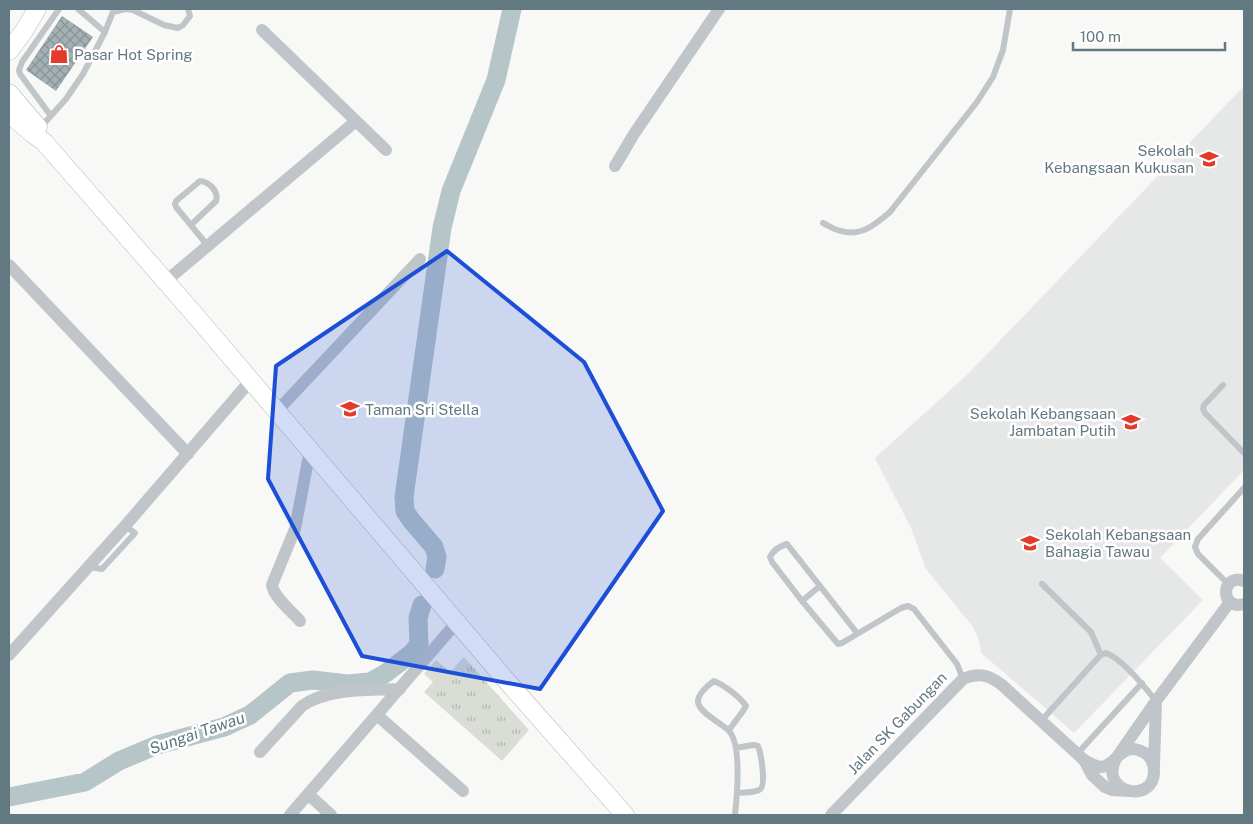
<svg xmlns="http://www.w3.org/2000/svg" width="1253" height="824" font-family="'Public Sans',sans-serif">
  <defs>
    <pattern id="grass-tufts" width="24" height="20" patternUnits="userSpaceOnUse" patternTransform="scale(1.25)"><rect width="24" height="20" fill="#d9ddd5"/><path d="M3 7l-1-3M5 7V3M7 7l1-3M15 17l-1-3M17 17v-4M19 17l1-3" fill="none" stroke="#b4b8b2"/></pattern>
    <pattern id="building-cross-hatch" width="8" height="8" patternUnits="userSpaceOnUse" patternTransform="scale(1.25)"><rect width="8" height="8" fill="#a3b0b4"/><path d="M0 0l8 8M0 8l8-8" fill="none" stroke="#889498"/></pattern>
  </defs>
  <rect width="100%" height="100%" fill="#f8f8f6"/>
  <!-- built -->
  <path fill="#e6e8e7" d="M1244,86v384l-84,88 43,42 -129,133 -93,-80 -2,-13 -6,-13 -47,-58 -15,-41 -36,-70 92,-83z"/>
  <!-- grass -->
  <path fill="url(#grass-tufts)" d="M464,657l65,73 -27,31 -78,-69 9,-10 -9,-8 12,-14 14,12z"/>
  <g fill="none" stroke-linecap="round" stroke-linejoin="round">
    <!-- river -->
    <path stroke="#b6c5c7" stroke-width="19" d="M435,569l2,-12 -3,-10 -23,-27 -6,-9 -1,-14 38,-269 9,-37 45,-111 16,-71
      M9,797l76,-15 34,-21 38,-16 67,-18 26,-12 40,-32 23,-3 34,4 23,-2 16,-9 26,-20 7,-9 -1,-26 4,-13"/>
  </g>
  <!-- building -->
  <path fill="url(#building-cross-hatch)" d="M62,16l31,21 -37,54 -30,-21z"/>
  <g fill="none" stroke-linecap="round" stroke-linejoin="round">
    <!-- secondary casing -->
    <g stroke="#b1babd" stroke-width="19">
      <path id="secondary" d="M9,51l15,-20 13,-22
        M9,93l29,34
        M9,114l24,20 11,8 151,173 310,364 120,136"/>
    </g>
    <!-- lane -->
    <path stroke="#bfc5c8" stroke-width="6" d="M78,9l27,23
      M113,12l13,-3 7,1 31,15 14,3 5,-3 7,-9 -2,-7
      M51,116l-31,-42 -1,-4 3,-8 37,-53
      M40,128l26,-29 17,-25 22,-42 9,-23
      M823,223c6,3 12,7 18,8 20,6 35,-7 49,-19l87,-110 16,-25 10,-27 7,-41
      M191,225l25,-24c3,-9 -6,-19 -16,-20l-24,20 -1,3 1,3 32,39
      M1223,385l-19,20 -1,4 2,4 39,40
      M89,567l13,2 33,-36 -10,-7
      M1042,584l49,48 10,23
      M1228,584l-30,-30 -3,-7 3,-8 46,-51
      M802,601l18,-15
      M857,633l-70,-89c-7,2 -14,7 -17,13l2,5 30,39 36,43 4,-1 59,-35 7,-2 6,3 43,55 6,15
      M1041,721l55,-61 5,-5 5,-2c16,6 39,34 50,48
      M729,730l14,-19 3,-5c-6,-9 -22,-21 -32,-25 -6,4 -17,14 -16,21 1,11 24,21 31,29 13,14 8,65 6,84
      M736,748l17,-3 5,1c3,8 9,41 1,44 -6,3 -15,2 -21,3
      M1077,754l65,-71"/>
    <!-- street -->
    <path stroke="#bfc5c8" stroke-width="12" d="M262,30l124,120
      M615,166l19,-32 85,-125
      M9,265l179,189
      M166,281l190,-160
      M277,411l143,-152
      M1244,581c-24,-8 -24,30 0,23
      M300,621c-8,-9 -27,-25 -28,-36l23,-56 15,-79
      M9,655l116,-129 126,-146
      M377,715l86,76
      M260,752l42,-46c25,-18 68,-16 98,-17
      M1084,760c5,3 13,7 18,7 15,-3 20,-26 41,-15 7,3 11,11 11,19 0,35 -58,21 -37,-14l39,-56 74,-99
      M1154,766l2,-65
      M308,794l23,21
      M290,815l167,-193
      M831,815l132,-136c16,-7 26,-4 39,6l82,75 8,15 13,12 7,3 17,1"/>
    <!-- secondary -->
    <use href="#secondary" stroke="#fff" stroke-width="18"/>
  </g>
  <!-- marked area -->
  <path fill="#1d4ed8" fill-opacity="0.2" stroke="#1d4ed8" stroke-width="4" stroke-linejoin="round" d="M447,251l137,111 79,149 -123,178 -178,-33 -94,-177 8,-113z"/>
  <!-- icons -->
  <defs>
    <g id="shop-bare" transform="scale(1.5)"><path d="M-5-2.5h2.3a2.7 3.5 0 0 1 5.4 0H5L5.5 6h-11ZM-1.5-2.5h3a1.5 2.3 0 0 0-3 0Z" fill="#e33a2b" stroke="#fff" stroke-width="2.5" paint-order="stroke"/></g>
    <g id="school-bare" transform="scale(1.5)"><path d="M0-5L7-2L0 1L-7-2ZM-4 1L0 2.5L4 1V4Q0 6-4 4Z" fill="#e33a2b" stroke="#fff" stroke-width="2.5" paint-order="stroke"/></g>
  </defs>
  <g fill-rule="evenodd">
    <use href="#shop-bare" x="59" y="54"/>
    <use href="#school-bare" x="1209" y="159"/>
    <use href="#school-bare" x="350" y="409"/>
    <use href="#school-bare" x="1131" y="422"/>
    <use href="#school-bare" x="1030" y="543"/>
  </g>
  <g text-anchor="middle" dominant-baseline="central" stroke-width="5" stroke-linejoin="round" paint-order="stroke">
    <!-- poi labels -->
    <g font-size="15" fill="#637981" stroke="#fff" text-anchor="start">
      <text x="74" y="54">Pasar Hot Spring</text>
      <text x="1194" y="150" text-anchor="end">Sekolah<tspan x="1194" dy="17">Kebangsaan Kukusan</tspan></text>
      <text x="365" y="409">Taman Sri Stella</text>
      <text x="1116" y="413" text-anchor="end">Sekolah Kebangsaan<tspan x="1116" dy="17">Jambatan Putih</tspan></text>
      <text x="1045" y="534">Sekolah Kebangsaan<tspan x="1045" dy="17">Bahagia Tawau</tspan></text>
    </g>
    <!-- street labels -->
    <g font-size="15" fill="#637981" stroke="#fff">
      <text transform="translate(897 723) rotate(-46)">Jalan SK Gabungan</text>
    </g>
    <!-- water labels -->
    <g font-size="16" font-style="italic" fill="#5e787b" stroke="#fff">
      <text transform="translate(197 733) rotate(-19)">Sungai Tawau</text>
    </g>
  </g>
  <!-- border -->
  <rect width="1253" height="824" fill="none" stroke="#637981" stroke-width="20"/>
  <!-- scale -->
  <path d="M1073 42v8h152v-8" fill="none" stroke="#637981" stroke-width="2.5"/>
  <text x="1080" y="42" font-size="15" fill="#637981" stroke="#ffffff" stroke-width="4" paint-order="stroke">100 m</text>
</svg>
